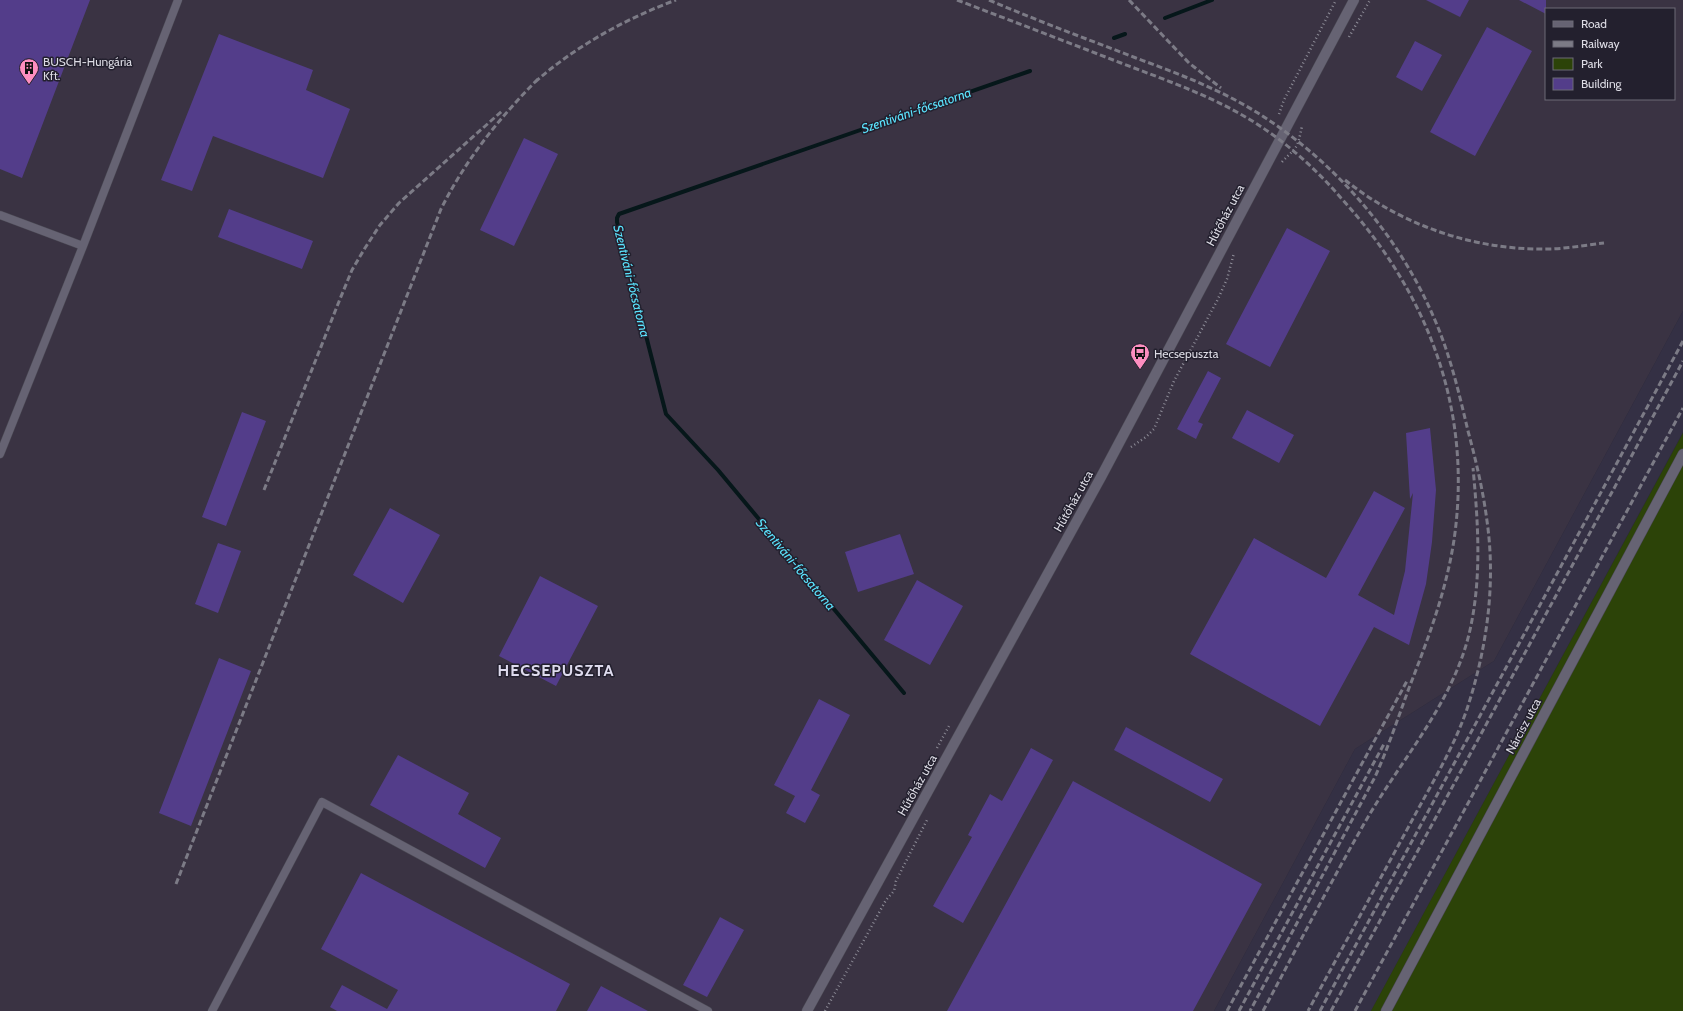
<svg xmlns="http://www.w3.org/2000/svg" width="1683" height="1011" font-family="Cabin,sans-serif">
  <rect width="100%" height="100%" fill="#2c2a38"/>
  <!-- industrial -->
  <path fill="#3a3343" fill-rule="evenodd" d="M0,0h1683v311l-189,350 -139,88 -141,262h-1214zM1546,9h128v90h-128z"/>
  <!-- built -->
  <path fill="#343044" d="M1683,311v121l-312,579h-157l141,-262 139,-88z"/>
  <!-- green -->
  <path fill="#2c4308" d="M1683,433v578h-312z"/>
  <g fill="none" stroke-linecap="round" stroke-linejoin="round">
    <!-- stream -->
    <path stroke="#06171a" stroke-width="4" d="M1165,18l47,-18
      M1114,38l11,-4
      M904,693l-186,-223 -52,-56 -49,-192v-4l2,-4 411,-143"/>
  </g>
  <!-- building -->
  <path fill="#533d8a" d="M0,0h90l-68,178 -22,-9z
    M1426,0h43l-9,17z
    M1519,0h27v14z
    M1487,27l45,24 -57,105 -45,-24z
    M219,34l94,36 -7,20 44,19 -27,69 -110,-42 -21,55 -31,-11z
    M1415,41l27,14 -20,36 -26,-14z
    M524,138l34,16 -44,92 -34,-16z
    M229,209l84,32 -11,28 -84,-32z
    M1287,228l43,23 -60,116 -44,-23z
    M1208,371l13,7 -23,44 5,2 -7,15 -19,-10z
    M1247,410l47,25 -15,28 -47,-25z
    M242,412l24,9 -40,105 -24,-9z
    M1430,428l6,62 -4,52 -6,42 -17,61 -35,-18 -54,99 -130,-72 64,-116 72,40 48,-87 31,17 -47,87 36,20 11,-44 8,-78 -3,6 -4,-66z
    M390,508l50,27 -37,68 -50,-28z
    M900,534l14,40 -56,18 -13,-40z
    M218,543l23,8 -23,62 -23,-9z
    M540,576l58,30 -42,80 -57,-30z
    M917,580l46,26 -33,59 -46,-25z
    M219,658l32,13 -60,155 -32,-13z
    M819,699l31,16 -39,75 9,5 -15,28 -19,-10 9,-17 -21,-11z
    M1126,727l97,52 -13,23 -96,-52z
    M1031,748l22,12 -90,163 -30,-17 39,-69 -4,-2 22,-41 12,7z
    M398,755l71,38 -11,21 43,24 -16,30 -115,-63z
    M1073,781l189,103 -69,127h-246z
    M361,873l209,111 -14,27h-219l-7,-4 12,-22 45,24 11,-19 -77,-41z
    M720,917l24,13 -37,67 -24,-12z
    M601,986l47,25h-61z"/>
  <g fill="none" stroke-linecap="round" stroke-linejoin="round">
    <!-- service casing -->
    <g stroke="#494752" stroke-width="9">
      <path id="service" d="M0,215l83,31
        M0,454l83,-208 95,-246
        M212,1011l110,-209 386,209"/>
    </g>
    <!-- minor casing -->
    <g stroke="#494752" stroke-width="11">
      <path id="minor" d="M1386,1011l297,-557"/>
    </g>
    <!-- tertiary casing -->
    <g stroke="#494752" stroke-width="11">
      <path id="tertiary" d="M807,1011l294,-534 253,-477"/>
    </g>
    <!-- path -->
    <path stroke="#8d8c97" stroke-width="2.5" stroke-dasharray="1 3" stroke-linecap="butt" d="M1349,37l21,-37
      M1279,114l5,-14 52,-100
      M1282,162c16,-17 15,-12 20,-36
      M1131,447l15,-10 8,-8 20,-48 44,-82 9,-20 7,-26
      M937,748l12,-22
      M825,1011l61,-111 8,-9 2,-10 31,-61"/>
    <!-- service -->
    <use href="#service" stroke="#666373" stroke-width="8"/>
    <!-- minor -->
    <use href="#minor" stroke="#666373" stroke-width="10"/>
    <!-- tertiary -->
    <use href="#tertiary" stroke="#666373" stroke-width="10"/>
    <!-- rail -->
    <path stroke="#7c7b86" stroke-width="3" stroke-dasharray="6 3" stroke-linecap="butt" d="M957,0c55,21 110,42 164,63 47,18 94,34 136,61 31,20 60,46 84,74 87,95 132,212 113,342 -8,52 -26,99 -45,148 -11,30 -21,60 -34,89l-125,234
      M989,0c49,21 98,39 147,58 43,16 86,32 125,57 75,48 138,121 173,203 16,36 25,75 34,113 8,30 15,59 19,90 9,63 0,127 -20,188 -14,41 -38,79 -58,117 -34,62 -67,123 -101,185
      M1129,0l60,63 32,25
      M535,82c41,-36 90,-63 141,-82
      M1345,180c59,47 132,71 207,69 18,-1 35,-4 52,-6
      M264,490l76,-191 12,-29 13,-22 15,-23 19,-22 103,-92
      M176,884l265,-675c25,-50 59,-92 98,-131
      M1227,1011l180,-330
      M1239,1011l145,-267
      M1263,1011c35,-65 68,-130 105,-194 36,-61 86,-116 102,-187 12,-54 8,-108 3,-162
      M1320,1011l363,-670
      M1331,1011l352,-650
      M1355,1011l328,-603"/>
  </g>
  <!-- icons -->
  <defs>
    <g id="building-pin" transform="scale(1)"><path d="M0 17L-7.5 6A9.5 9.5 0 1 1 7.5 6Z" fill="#fd8ec0" stroke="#23202e"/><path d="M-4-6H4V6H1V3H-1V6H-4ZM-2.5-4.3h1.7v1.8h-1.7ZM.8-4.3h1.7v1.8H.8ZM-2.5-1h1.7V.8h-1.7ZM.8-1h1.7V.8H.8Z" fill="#111"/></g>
    <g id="bus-pin" transform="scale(1)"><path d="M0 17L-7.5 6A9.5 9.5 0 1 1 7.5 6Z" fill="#fd8ec0" stroke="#23202e"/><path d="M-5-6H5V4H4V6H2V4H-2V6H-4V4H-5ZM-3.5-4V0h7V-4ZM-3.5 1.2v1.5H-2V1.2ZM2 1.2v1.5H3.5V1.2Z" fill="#111"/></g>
  </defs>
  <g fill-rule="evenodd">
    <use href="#building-pin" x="29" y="68"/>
    <use href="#bus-pin" x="1140" y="353"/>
  </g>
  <g text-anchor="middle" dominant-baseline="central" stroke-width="3" stroke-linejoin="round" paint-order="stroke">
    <!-- poi labels -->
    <g font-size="12" fill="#dddce5" stroke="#23202e" text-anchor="start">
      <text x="43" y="61">BUSCH-Hungária<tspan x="43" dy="14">Kft.</tspan></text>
      <text x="1154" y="353">Hecsepuszta</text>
    </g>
    <!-- street labels -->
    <g font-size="12" fill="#dddce5" stroke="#23202e">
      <text transform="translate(1225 215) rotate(-62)">Hűtőház utca</text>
      <text transform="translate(1073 501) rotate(-61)">Hűtőház utca</text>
      <text transform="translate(1523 726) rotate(-62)">Nárcisz utca</text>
      <text transform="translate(917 785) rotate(-61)">Hűtőház utca</text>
    </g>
    <!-- water labels -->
    <g font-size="13" font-style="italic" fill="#5be4fe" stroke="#23202e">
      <text transform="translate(916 110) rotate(-19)">Szentiváni-főcsatorna</text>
      <text transform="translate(632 281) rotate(76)">Szentiváni-főcsatorna</text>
      <text transform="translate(796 564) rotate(50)">Szentiváni-főcsatorna</text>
    </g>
    <!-- district labels -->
    <g font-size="16" font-weight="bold" letter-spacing="1" fill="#dedbee" stroke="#23202e">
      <text x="556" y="670">HECSEPUSZTA</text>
    </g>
  </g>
  <!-- legend -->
  <rect x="1545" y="8" width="130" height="92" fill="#23202e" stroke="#6d6b77"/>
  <rect x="1553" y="21" width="20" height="6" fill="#666373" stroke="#6d6b77"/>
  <text x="1581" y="28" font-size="12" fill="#dddce5">Road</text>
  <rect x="1553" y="41" width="20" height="6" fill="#7c7b86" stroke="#6d6b77"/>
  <text x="1581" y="48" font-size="12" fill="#dddce5">Railway</text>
  <rect x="1553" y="58" width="20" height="12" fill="#2c4308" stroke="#6d6b77"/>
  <text x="1581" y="68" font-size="12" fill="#dddce5">Park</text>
  <rect x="1553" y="78" width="20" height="12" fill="#533d8a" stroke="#6d6b77"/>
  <text x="1581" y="88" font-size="12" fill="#dddce5">Building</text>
</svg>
